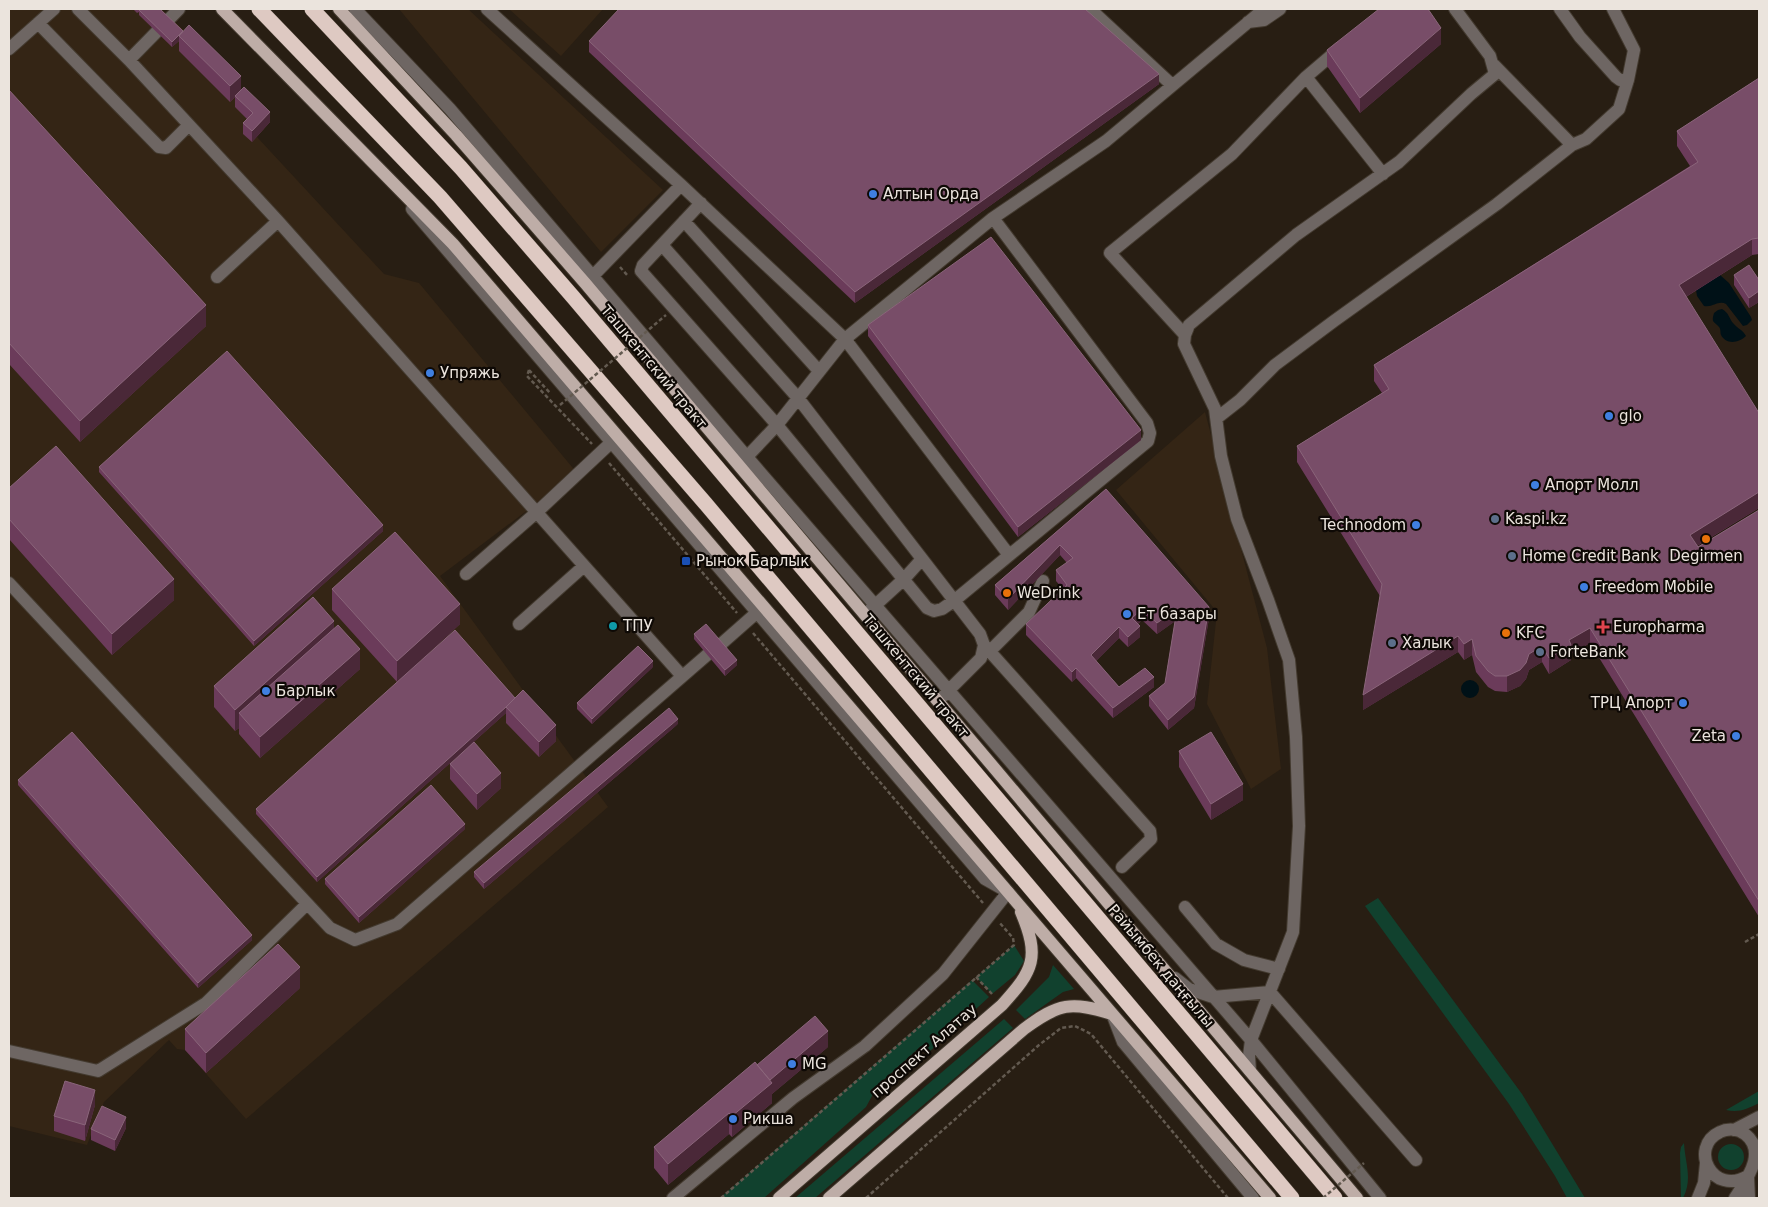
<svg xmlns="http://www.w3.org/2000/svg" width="1768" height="1207" font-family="'DejaVu Sans',sans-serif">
  <rect width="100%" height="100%" fill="#281e13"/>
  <!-- built -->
  <path fill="#342515" d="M11,9h150l25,23 58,65 26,25 -13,15 127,137 35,9 158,190 -137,103 168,231 -362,312 -61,-69 -8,-1 -8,-9 -65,62 -17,43 -78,-19v-1115z
    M399,9h69l195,181 -62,62z
    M509,9h94l-42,47z
    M1205,412l62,236 14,121 -30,20 -44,-85 10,-92 -101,-122z"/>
  <!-- green -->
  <path fill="#11412e" d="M1378,898l144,196 63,104h-18l-12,-22 -46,-72 -144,-198z
    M1014,945l10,16 -9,14 -23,19 -16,-17z
    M1053,965l21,24 -11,3 -38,27 -9,-9 33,-33z
    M972,980l17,17 -60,55 -8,-6 -43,39 -12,22 -102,91h-44z
    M1004,1019l9,9 -198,170h-20z
    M1759,1091v12c-12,6 -20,10 -33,7z
    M1684,1143c1,20 9,36 -1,55h-2l-1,-45 1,-6z
    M1718 1157a13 13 0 1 1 26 0a13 13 0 1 1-26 0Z"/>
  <!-- water -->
  <path fill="#001117" d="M1720,275l9,8 22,34 1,3 -5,5 -4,1 -17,-22c-8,-4 -13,4 -22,2l-7,-10 -1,-6z
    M1722,309c7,4 7,9 11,14 5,6 10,7 13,13 -7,7 -20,9 -25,-1 -1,-3 0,-6 -2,-8 -5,-6 -8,-4 -5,-14l4,-3z
    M1461 689a9 9 0 1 1 18 0a9 9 0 1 1-18 0Z"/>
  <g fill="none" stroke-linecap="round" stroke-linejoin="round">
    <!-- minor casing -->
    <g stroke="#433a2f" stroke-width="14">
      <path id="minor" d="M78,9l51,51 149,161 404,455
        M355,9l95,100 297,348 504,583 129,158
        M487,9l194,176 164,154 148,-121 113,-77 158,-132
        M1090,9l82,76
        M1560,9l20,28 36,40 4,3h8
        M1248,22l16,-2 16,-11
        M38,23l121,124 7,1 23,-23
        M9,49l45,-40
        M129,60l50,-51
        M1494,65l78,80
        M1306,77l77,97
        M701,203l-58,62 -2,6 136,154 150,183 7,3 8,-2 13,-9 193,-159 2,-8 -3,-10 -154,-205
        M412,209l573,670 23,13 -65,82 -78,72 -72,52 -120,100
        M684,221l135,150
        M662,245l136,153 182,236 4,11 -3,13 -38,38
        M217,277l61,-56
        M589,280l92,-95
        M1185,335l-75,-82 122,-99 74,-77 34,-29
        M1217,418l23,-18 35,-35 59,-44 163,-117 75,-59 14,-6 33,-30 9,-29 6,-30 -21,-41
        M742,462l35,-37 68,-86 164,216
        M466,574l71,-62 79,-74
        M9,583l321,345 25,12 42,-16 310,-269
        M870,610l34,-31 18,-20
        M519,624l65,-58
        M720,645l42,-37
        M984,645l166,186 1,8 -29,28
        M990,651l39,-39 14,-31
        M1185,907l31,37 28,16 35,9
        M1175,978l14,11 24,8 57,-5
        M1270,992l146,168
        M1113,1016l10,26 130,156
        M9,1051l89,20 108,-68 101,-99
        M1250,1071l-1,-15 2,-16 42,-108 6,-106 -3,-89 -7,-77 -21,-60 -31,-81 -16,-63 -6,-47 -31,-65 1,-9 4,-10 107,-90 103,-73 72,-68 24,-20 -5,-18 -35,-47
        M1734,1130l25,-13
        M1748,1176l1,22
        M1698,1198l6,-15 2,-20
        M1735,1198c11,-18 33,-46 10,-64 -7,-5 -17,-6 -25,-2 -32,15 -8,65 28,44"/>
    </g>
    <!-- major casing -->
    <g stroke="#433a2f" stroke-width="14">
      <path id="major" d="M222,9l231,235 817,954
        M339,9l117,126 129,148 772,915
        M779,1198l223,-193c32,-35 38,-48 19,-93
        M829,1198l195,-169c35,-26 47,-28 88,-15"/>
    </g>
    <!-- highway casing -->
    <g stroke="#433a2f" stroke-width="16">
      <path id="highway" d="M259,9l181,188 265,306 587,695
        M312,9l149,159 112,129 762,901"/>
    </g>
    <!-- path -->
    <path stroke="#635a50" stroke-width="2.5" stroke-dasharray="4 2.5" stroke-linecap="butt" d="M620,267l8,9
      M529,370l-2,6 65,68
      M529,370l21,23
      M609,463l128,150
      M753,633l230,270
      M1745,942l14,-8
      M976,977l16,17
      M721,1198l293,-253 -1,-7 -14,-16
      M866,1198l173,-153 22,-17 14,-2 16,8 137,164"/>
    <!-- minor -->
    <use href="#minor" stroke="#6e6663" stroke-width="12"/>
    <!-- major -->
    <use href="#major" stroke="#beada7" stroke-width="12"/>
    <!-- highway -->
    <use href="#highway" stroke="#dec9c2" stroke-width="15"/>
    <!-- path-bridge -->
    <path stroke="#635a50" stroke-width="2.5" stroke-dasharray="4 2.5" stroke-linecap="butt" d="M560,405l106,-90
      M1323,1198l41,-35"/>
  </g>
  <!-- wall -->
  <path fill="#6b3b5a" d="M133,9h27l81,81 29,32 -18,20 -9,-8v-11l4,-4 -12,-12v-10l-5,5 -51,-51v-10l-7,6 -33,-32v-3l-2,1z
    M589,41l570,43 -304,219 -266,-251z
    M1441,44l-81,69 -33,-47v-16z
    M1759,78v176l-7,1 -66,42 73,211 -62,38 1,1 61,-37v407l-169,-274 -19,11v6l-22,14 -7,-12 -13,8 -3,9 -6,7 -13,6 -12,-1 -7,-4 -12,-15 -4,-17 -8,5 -6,-8 -95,58 17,-114 -83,-134v-16l85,-53 -8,-12v-16l316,-199 -13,-20v-15z
    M9,90l197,236 -126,116 -71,-78z
    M1734,275l25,5v22l-10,6 -15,-23z
    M868,325l273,115 -123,97 -150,-201z
    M99,467l284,64 -129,115 -155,-174z
    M9,488l165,112 -62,55 -103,-116z
    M1106,489l103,129 -15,90 -26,22 -19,-24v-10l16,-13 10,-62 -18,13 -15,-14 -4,4 2,13 -12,10 -9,-9 -23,23 23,26h35l-41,31 -37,-40 -4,4 -46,-47v-11l37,-35 -7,-8v-11l11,-7 -7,-8 -52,55 -13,-15v-10z
    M332,589l128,35 -63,58 -65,-72z
    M334,628l26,41 -100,89 -21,-24v-6l-4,3 -21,-24v-21z
    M694,634l43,31 -12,11 -31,-37z
    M653,667l-61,57 -15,-15v-6z
    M515,698l41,43 -17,16 -33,-34v-10l-189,169 -61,-68v-5z
    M678,724l-194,165 -10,-12v-5z
    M1179,751l64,49 -32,20 -32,-53z
    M450,764l51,24 -24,22 -27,-31z
    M18,780l234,160 -54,48 -180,-203z
    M465,829l-106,94 -34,-39v-5z
    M300,988l-94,85 -21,-23v-21z
    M828,1047l-56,47v9l-40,34 -3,-3 -61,51 -14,-17v-21l103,-82z
    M95,1105l-10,36 -31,-10v-15z
    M126,1128l-11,23 -24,-11v-11z"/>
  <!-- shaded-wall -->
  <path fill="#4a2838" d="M1441,28v16l-81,69v-15z
    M183,31l-4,5v5l-7,6v-5z
    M1159,74v10l-304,219v-11z
    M241,76v15l-11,11v-16z
    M270,112v10l-18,20v-11z
    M1752,239v16l-73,46v-16z
    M1759,291v11l-10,6v-10z
    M206,305v21l-126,116v-21z
    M1141,430v10l-123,97v-10z
    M1759,492v16l-69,42v-15z
    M383,525v6l-129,115v-5z
    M1060,545v10l-52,55v-11z
    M174,579v21l-62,55v-21z
    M460,604v20l-63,58v-21z
    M1209,607v11l-15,90 -26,22v-10z
    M1142,609v11l-10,9v-11z
    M1177,609v11l-20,14v-11z
    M334,621v21l-95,71v15l-4,3v-21z
    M1140,626v11l-12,10v-10z
    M1119,627v11l-28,28v-11z
    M1590,628v15l-19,11v6l-22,14v-16l20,-18z
    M1458,636v16l-95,58v-15z
    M1472,639v16l-8,5v-16z
    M1542,646v16l-13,8 -3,9 -6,7 -13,6v-16l22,-22z
    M360,649v20l-100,89v-21z
    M737,660v5l-12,11v-6z
    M653,661v6l-61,57v-5z
    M1076,668v10l-4,4v-10z
    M1154,677v10l-41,31v-10z
    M506,707v6l-189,169v-5z
    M678,719v5l-194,165v-6z
    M556,725v16l-17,16v-15z
    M501,773v15l-24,22v-16z
    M1243,784v16l-32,20v-16z
    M465,824v5l-106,94v-6z
    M252,935v5l-54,48v-5z
    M300,967v21l-94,85v-20z
    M828,1031v16l-56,47v9l-40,34v-21l37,-36z
    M95,1090v15l-10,36v-16z
    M729,1113v21l-61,51v-21z
    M126,1117v11l-11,23v-11z"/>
  <!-- building -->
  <path fill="#784d68" stroke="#8a657a" d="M140,9h20l23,22 -11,11 -33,-32z
    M619,9h466l74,65 -304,218 -266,-251z
    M1379,9h49l13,19 -81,70 -33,-48z
    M189,25l52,51 -11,10 -51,-50z
    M1759,78v160l-7,1 -73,46 80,128v79l-69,43 8,12 61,-37v391l-169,-273 -21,12 2,5 -22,13 -7,-12 -13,8 -3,9 -6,7 -13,6h-12l-7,-5 -12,-15 -4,-17 -8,5 -6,-8 -95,59 19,-111 -85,-138 92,-57 -15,-24 324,-203 -21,-31z
    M244,87l26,25 -18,19 -9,-8 10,-10 -18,-17z
    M9,90l197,215 -126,116 -71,-78z
    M991,237l150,193 -123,97 -150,-202z
    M1749,265l10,15v11l-10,7 -15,-23z
    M227,351l156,174 -129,116 -155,-174z
    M56,446l118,133 -62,55 -103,-115v-31z
    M1106,489l103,118 -15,90 -26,23 -19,-24 16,-13 12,-74 -20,14 -15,-14 -10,9 8,8 -12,11 -9,-10 -28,28 28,32 26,-19 9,9 -41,31 -37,-40 -4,4 -46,-48 41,-39 -11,-15 17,-12 -13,-13 -52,54 -13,-14z
    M395,532l65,72 -63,57 -65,-72z
    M313,597l21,24 -99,89 -21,-24z
    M706,624l31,36 -12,10 -31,-36z
    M338,625l22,24 -100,88 -21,-24z
    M455,630l60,68 -9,9 -189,170 -61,-68z
    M638,646l15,15 -61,58 -15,-16z
    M523,690l33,35 -17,17 -33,-35z
    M669,708l9,11 -194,164 -10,-11z
    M72,732l180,203 -54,48 -180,-203z
    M1211,732l32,52 -32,20 -32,-53z
    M474,742l27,31 -24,21 -27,-30z
    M431,785l34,39 -106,93 -34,-38z
    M278,944l22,23 -94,86 -21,-24z
    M815,1016l13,15 -58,49 -13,-15z
    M755,1062l17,21 -40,33 -3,-3 -61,51 -14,-17z
    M65,1081l30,9 -10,35 -31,-9z
    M102,1106l24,11 -11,23 -24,-11z"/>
  <!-- markers -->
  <g fill="#3f7fe0" stroke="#0e0905" stroke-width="2">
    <circle cx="873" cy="194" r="5"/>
    <circle cx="430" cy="373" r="5"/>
    <circle cx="1609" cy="416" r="5"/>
    <circle cx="1535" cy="485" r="5"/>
    <circle cx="1416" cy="525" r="5"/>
    <circle cx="1584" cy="587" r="5"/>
    <circle cx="1127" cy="614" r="5"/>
    <circle cx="266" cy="691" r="5"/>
    <circle cx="1683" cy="703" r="5"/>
    <circle cx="1736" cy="736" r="5"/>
    <circle cx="792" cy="1064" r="5"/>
    <circle cx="733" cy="1119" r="5"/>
  </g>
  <g fill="#5c6f8a" stroke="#0e0905" stroke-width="2">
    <circle cx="1495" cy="519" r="5"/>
    <circle cx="1512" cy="556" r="5"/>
    <circle cx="1392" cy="643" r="5"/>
    <circle cx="1540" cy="652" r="5"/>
  </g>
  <g fill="#e8710a" stroke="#0e0905" stroke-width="2">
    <circle cx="1706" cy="539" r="5"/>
    <circle cx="1007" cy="593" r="5"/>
    <circle cx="1506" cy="633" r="5"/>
  </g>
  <rect fill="#1a4fb4" stroke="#0e0905" stroke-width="2" x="681" y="556" width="10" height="10" rx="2.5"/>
  <circle fill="#0f9aa8" stroke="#0e0905" stroke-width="2" cx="613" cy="626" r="5"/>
  <path fill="#e0444e" stroke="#0e0905" stroke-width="2" d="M1600.5 619.5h5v5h5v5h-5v5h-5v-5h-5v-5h5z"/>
  <g text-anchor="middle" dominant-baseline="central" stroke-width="4.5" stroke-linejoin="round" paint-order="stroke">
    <!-- poi labels -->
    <g font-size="15" fill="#ebe4dd" stroke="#0e0905" text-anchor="start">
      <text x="883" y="194">Алтын Орда</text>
      <text x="440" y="373">Упряжь</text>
      <text x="1619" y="416">glo</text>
      <text x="1545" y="485">Апорт Молл</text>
      <text x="1505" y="519">Kaspi.kz</text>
      <text x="1406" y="525" text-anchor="end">Technodom</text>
      <text x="1522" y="556">Home Credit Bank</text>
      <text x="1706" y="556" text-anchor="middle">Degirmen</text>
      <text x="696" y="561">Рынок Барлык</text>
      <text x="1594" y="587">Freedom Mobile</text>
      <text x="1017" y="593">WeDrink</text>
      <text x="1137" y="614">Ет базары</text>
      <text x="623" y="626">ТПУ</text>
      <text x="1613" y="627">Europharma</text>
      <text x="1516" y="633">KFC</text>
      <text x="1402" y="643">Халык</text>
      <text x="1550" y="652">ForteBank</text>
      <text x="276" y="691">Барлык</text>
      <text x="1673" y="703" text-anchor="end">ТРЦ Апорт</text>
      <text x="1726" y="736" text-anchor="end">Zeta</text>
      <text x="802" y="1064">MG</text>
      <text x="743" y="1119">Рикша</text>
    </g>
    <!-- street labels -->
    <g font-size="15" fill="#ebe4dd" stroke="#0e0905">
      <text transform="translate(654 367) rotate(50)">Ташкентский тракт</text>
      <text transform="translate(916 676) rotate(50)">Ташкентский тракт</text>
      <text transform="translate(1161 966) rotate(50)">Райымбек даңғылы</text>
      <text transform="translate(924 1051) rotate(-41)">проспект Алатау</text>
    </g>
  </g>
  <!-- border -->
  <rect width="1768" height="1207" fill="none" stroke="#ebe4dd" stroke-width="20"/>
</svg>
